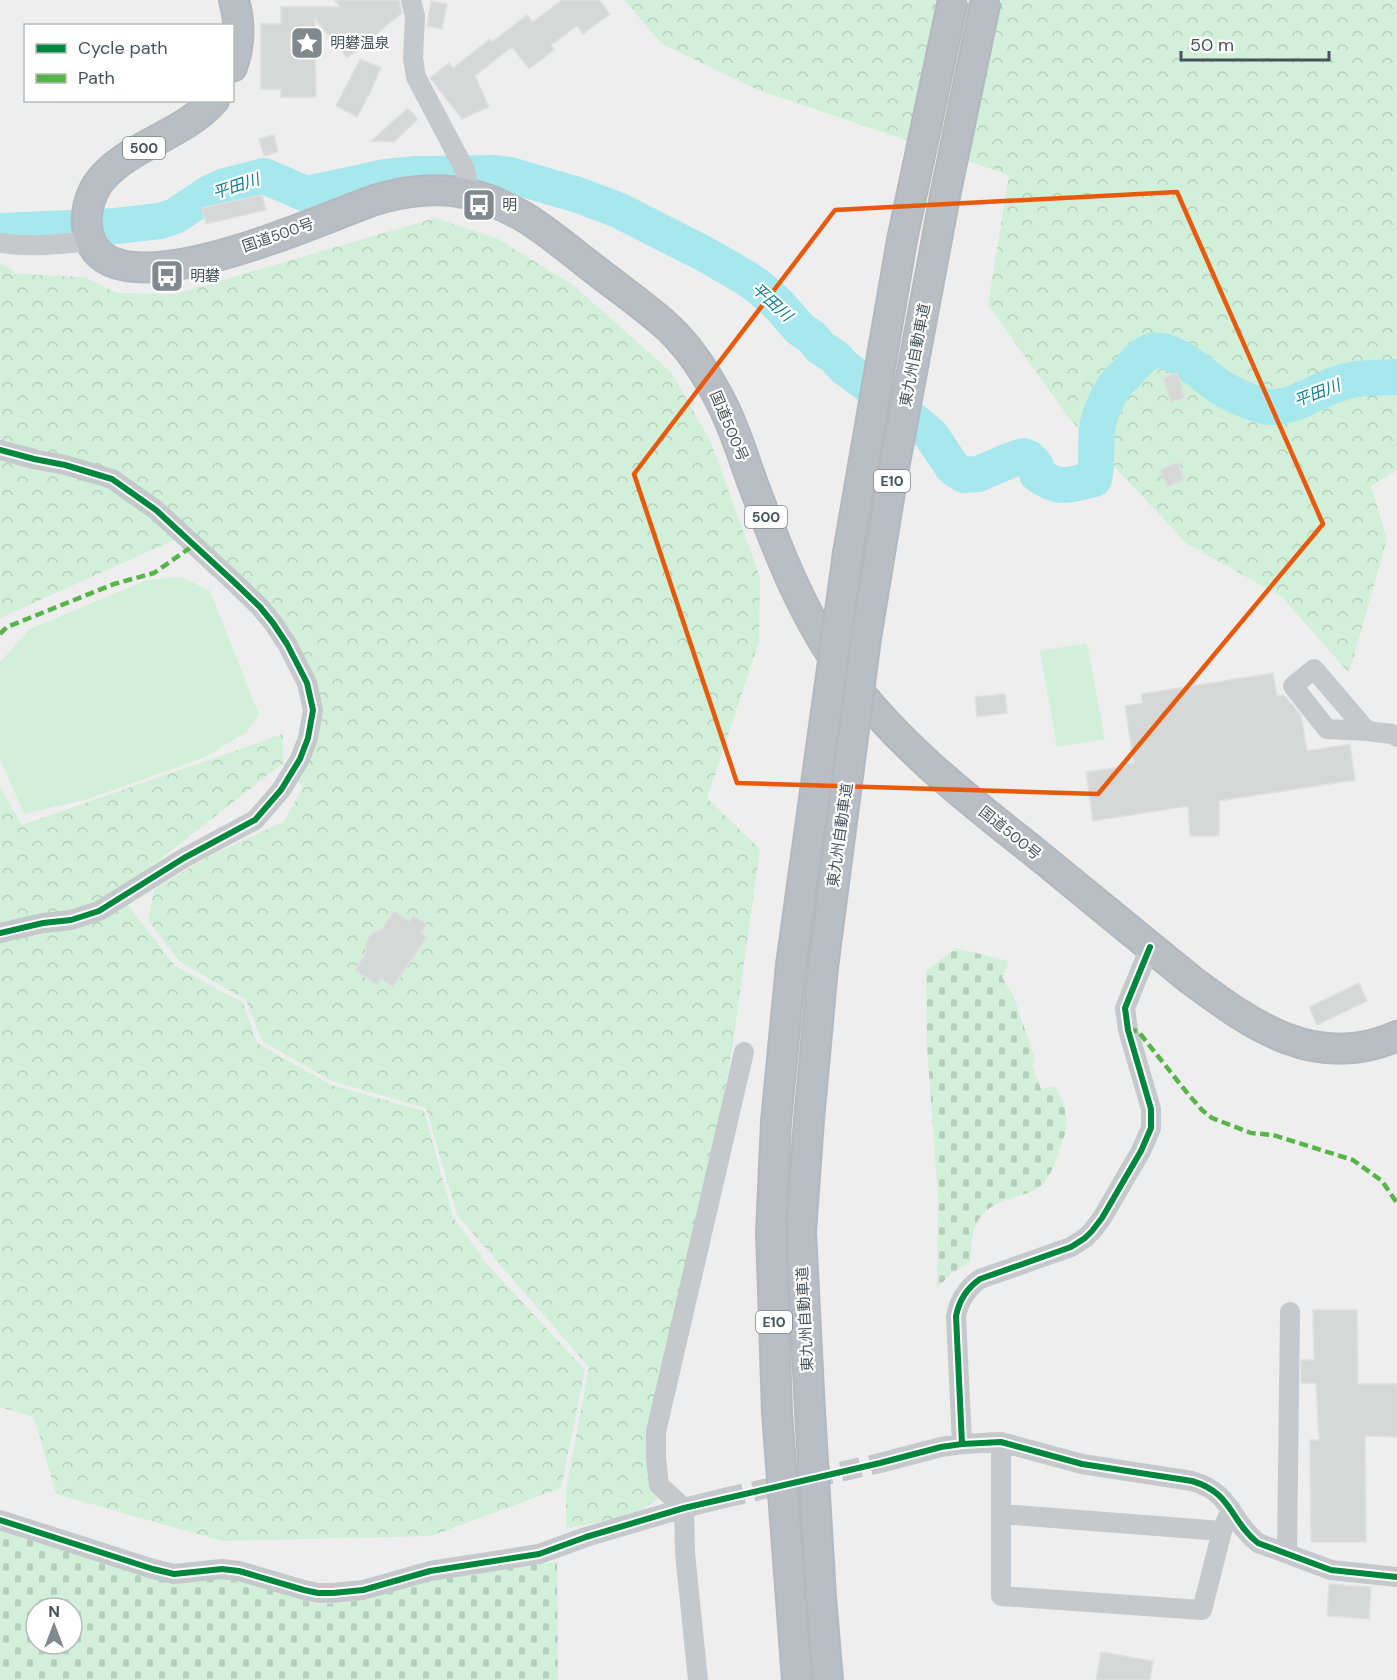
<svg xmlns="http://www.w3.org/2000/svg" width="1397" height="1680" font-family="'DM Sans','Noto Sans JP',sans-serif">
  <defs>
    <pattern id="forest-crowns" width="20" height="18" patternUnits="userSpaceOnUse" patternTransform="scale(1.5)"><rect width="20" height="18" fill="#d2efd9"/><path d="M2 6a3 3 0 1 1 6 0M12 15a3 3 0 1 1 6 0" fill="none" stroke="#b6cfbc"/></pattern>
    <pattern id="cemetery-stones" width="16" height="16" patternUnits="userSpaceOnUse" patternTransform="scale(1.5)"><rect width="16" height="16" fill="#d2efd9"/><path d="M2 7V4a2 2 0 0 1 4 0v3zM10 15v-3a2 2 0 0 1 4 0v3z" fill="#b6cfbc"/></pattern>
  </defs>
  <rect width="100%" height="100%" fill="#efeeee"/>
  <!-- forest -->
  <path fill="url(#forest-crowns)" d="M624,0h773v470l-26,16 16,53 -38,134 -67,-76 -96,-54 -117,-125 -81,-113 21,-130 -251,-85 -96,-46z
    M435,218l63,21 75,46 98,87 39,68 50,137 -1,65 -52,156 53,51 -28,201 -65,369 -3,39 -7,41 -17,12 -17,8 -22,2 -35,8v-39l23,-123 -132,-152 -31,-107 -94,-27 -70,-40 -16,-41 -67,-39 -31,-41 6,-30 50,-31 80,-38 19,-34 -21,-23 -164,128 57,74 68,37 14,40 74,42 93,26 29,106 34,47 98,106 -24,118 -130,48 -209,5 -166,-47 -22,-77 -34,-10v-620l22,38 261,-91v30l31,-19 -4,-68 -118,-145 -192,86v-356l17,12 68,3 32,16 58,1z"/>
  <!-- cemetery -->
  <path fill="url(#cemetery-stones)" fill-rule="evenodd" d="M956,948l53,13 -7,16 12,21 21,61 -3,6 9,24 14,-3c7,15 14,28 11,45 -6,15 -13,48 -28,57 -7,5 -18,7 -26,10 -36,11 -41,28 -41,63l-19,12 -15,15 1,-91 -11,-151 -1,-75z
    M0,1529l250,53 66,22 30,-1 97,-27 114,-14 1,118h-558zM36,1608h36v36h-36z"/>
  <!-- park -->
  <path fill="#d2efd9" d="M182,577l28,14 49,124 -12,17 -42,25 -117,42 -64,15 -24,-55v-97l30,-33 117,-49z
    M1087,643l18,96 -48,8 -17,-96z"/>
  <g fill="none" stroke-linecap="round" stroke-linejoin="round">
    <!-- river -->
    <path stroke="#a6e8ed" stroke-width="36" d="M0,231l116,-5 44,-5 15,-5 36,-24 14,-6 39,-10 42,18 79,-17 31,-3 77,-1 17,2 68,20 40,15 85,43 43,25 13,9 19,17 22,25 13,9 7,9 16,11 8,9 46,34 41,34 22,33 11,7 14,-1 33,-14 12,-4 6,2 7,8 1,8c23,17 32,11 57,5 5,-20 -1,-43 6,-63 4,-11 9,-23 16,-32 4,-5 9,-9 13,-13 6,-8 14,-18 24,-20 20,-5 51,25 67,36 11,7 37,19 50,20 32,0 52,-22 82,-27 14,-3 30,-2 45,-3"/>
  </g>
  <!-- building -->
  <path fill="#d6d7d7" stroke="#e0e0e1" stroke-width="1.5" d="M335,0h64l3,13 -55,45 -32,-39 1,78h-35v-8h-20v-65h20v-17h59z
    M562,0h37l11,14 -27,20 -6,-8 -26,19 3,5 -25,19 -17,-22 -37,29 14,31 -27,12 -32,-41 19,-15 4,5 37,-29 2,3 35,-27 6,7z
    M431,1l16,3 -5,25 -15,-3z
    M360,59l21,9 -12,27 -12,22 -21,-11z
    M408,108l10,11 -24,23 -23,-1z
    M274,135l4,17 -14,4 -5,-17z
    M262,195l4,15 -60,14 -4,-16z
    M1177,373l8,25 -14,4 -8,-24z
    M1178,462l7,17 -17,8 -8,-17z
    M1273,673l4,23 7,-1 17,20 6,36 43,-7 5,36 -136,21v35h-29l-2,-30 -95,15 -7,-49 40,-6v-2l8,-1 -9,-57 18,-3 -2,-9z
    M1005,694l2,19 -30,4 -2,-20z
    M394,911l15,10 4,-6 14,9 -6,9 6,4 -34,50 -12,-8 -4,6 -22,-15 11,-18v-9l2,-5 3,-4 11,-5z
    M1359,983l8,18 -50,24 -8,-18z
    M1313,1310h44l1,74h39v53l-32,-1 1,106h-55l-1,-102h9l-3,-57h-14l-1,-1v-22h13z
    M1329,1584l42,3 -2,32 -42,-3z
    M1101,1652l52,9 -3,19h-54z"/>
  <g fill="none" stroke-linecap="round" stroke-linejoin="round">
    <!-- minor-tunnel -->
    <path stroke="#c4c8c9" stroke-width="20" stroke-dasharray="20 10" stroke-linecap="butt" d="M724,1498l156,-35"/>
    <!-- highway casing -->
    <g stroke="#b3b9be" stroke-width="32">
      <path id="highway" d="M232,67c8,-21 8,-45 2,-67
        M214,100c-32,37 -92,47 -117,85 -10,16 -14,39 -6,57 31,71 237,-27 287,-43 14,-4 28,-7 42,-8 41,-4 71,7 106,27 24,15 46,34 68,51 23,18 46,34 68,53 25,21 45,52 60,82 13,25 21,53 31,80 25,67 50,133 93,191 51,69 119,122 186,175 53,43 106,87 159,130 62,46 126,92 206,56
        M791,965l-15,157 -5,110 6,180 20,268
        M823,967l-14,153 -8,112 9,179 11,186 7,83"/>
    </g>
    <!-- minor -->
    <path stroke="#c5c9cb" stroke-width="20" d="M411,0l4,16 -2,42 3,19 49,93 3,14v10
      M0,243c32,5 58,1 90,-2
      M0,450l34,9 31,6 47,14 44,31 77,71 27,26 13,16 14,21 20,39 6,27 -5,28 -8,21 -19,31 -26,30 -71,38 -85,53 -28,9 -28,3 -43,10
      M1367,731l-40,-2 -34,-43 21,-17 53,62 25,3 5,3
      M1001,1442v154l201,14 20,-79 9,-22
      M962,1444l-6,-128c3,-15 11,-28 24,-37l91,-32 14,-9 7,-7 10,-13 39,-67 10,-23v-19l-23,-79 -3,-22 25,-61
      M880,1463l61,-16 21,-3 39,-2 81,22 110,17c41,12 37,39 66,62l73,27 66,7
      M1001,1514l221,17
      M0,1520l153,49 21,5 48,-5 17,2 65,19 14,3h15l30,-3 67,-19 109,-17 47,-17 98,-29 40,-10
      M1287,1554l3,-242
      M698,1680l-13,-127 -1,-45 -25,-23 -3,-27v-26l88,-380"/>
    <!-- highway -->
    <use href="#highway" stroke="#b8bec3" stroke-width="28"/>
    <!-- highway-bridge casing -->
    <g stroke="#b3b9be" stroke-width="32" stroke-linecap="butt">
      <path id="highway-bridge" d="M791,965l57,-412 54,-313 51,-240
        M823,967l43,-329 28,-170 51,-272 41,-196"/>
    </g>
    <!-- highway-bridge -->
    <use href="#highway-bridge" stroke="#b8bec3" stroke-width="28"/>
    <!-- quiet -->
    <path stroke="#57b448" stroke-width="4.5" stroke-dasharray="9 4.5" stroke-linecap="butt" d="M0,634l7,-7 107,-43 40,-11 40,-28
      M1128,1030l10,1 50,63 14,16 10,8 39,15 22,2 80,25 29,21 15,22"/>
    <!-- cycleway casing -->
    <g stroke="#fff" stroke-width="10">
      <path id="cycleway" d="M0,450l34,9 31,6 47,14 44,31 77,71 27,26 13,16 14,21 20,39 6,27 -5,28 -8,21 -19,31 -26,30 -71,38 -85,53 -28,9 -28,3 -43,10
        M962,1444l-6,-128c3,-15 11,-28 24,-37l91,-32 14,-9 7,-7 10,-13 39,-67 10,-23v-19l-23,-79 -3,-22 25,-61
        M0,1520l153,49 21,5 48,-5 17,2 65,19 14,3h15l30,-3 67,-19 109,-17 47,-17 98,-29 196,-45 61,-16 21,-3 39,-2 81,22 110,17c41,12 37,39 66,62l73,27 66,7"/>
    </g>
    <!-- cycleway -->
    <use href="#cycleway" stroke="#00873e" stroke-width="6"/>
  </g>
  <!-- marked area -->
  <path fill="none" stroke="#e8590c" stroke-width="4.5" stroke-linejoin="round" d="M1177,192l146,332 -225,270 -361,-11 -103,-309 201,-264z"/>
  <!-- icons -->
  <defs>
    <g id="sight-square" transform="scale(1.725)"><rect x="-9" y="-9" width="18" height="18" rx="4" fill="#808a8e" stroke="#fff"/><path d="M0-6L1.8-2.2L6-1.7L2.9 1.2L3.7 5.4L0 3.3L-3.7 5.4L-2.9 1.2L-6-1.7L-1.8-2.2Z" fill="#fff"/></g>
    <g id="bus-square" transform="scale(1.725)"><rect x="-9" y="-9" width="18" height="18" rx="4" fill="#808a8e" stroke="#fff"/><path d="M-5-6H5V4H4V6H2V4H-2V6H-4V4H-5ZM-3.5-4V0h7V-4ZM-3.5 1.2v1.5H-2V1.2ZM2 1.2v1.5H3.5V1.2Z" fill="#fff"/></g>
  </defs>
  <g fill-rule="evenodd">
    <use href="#sight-square" x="307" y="43"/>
    <use href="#bus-square" x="479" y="205"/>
    <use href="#bus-square" x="167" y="276"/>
  </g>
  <g text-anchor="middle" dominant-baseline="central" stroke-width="4.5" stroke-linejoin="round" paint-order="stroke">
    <!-- shield labels -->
    <g fill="#fff" stroke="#7d878c" stroke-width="1.5">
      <rect x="123" y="137" width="42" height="22" rx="4.5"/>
      <rect x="874" y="470" width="36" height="22" rx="4.5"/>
      <rect x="745" y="506" width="42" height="22" rx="4.5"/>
      <rect x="756" y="1311" width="36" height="22" rx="4.5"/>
    </g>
    <g font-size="14" font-weight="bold" fill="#45545b">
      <text x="144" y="148">500</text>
      <text x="892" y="481">E10</text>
      <text x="766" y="517">500</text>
      <text x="774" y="1322">E10</text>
    </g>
    <!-- poi labels -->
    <g font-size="15" fill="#45545b" stroke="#fff" text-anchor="start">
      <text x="330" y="43">明礬温泉</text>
      <text x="502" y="205">明</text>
      <text x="190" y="276">明礬</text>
    </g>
    <!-- street labels -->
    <g font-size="15" fill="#45545b" stroke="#fff">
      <text transform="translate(278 235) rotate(-19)">国道500号</text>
      <text transform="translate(915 355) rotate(-79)">東九州自動車道</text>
      <text transform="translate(729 426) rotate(67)">国道500号</text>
      <text transform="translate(1010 833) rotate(39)">国道500号</text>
      <text transform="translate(840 835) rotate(-82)">東九州自動車道</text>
      <text transform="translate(805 1319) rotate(-93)">東九州自動車道</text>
    </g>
    <!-- water labels -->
    <g font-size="16" font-style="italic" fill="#0b818b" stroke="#fff">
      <text transform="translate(236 186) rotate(-18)">平田川</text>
      <text transform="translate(772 302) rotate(42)">平田川</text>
      <text transform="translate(1317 393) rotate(-21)">平田川</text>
    </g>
  </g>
  <!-- legend -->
  <rect x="24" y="24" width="210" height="78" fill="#ffffff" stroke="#b5bbbd" stroke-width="1.5"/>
  <rect x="36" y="44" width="30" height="9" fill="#00873e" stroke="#b5bbbd" stroke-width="1.5"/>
  <text x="78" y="54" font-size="18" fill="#45545b">Cycle path</text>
  <rect x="36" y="74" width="30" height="9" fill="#57b448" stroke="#b5bbbd" stroke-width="1.5"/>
  <text x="78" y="84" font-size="18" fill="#45545b">Path</text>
  <!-- north arrow -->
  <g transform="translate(54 1626)"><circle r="28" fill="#ffffff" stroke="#b5bbbd" stroke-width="1.5"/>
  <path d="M0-4.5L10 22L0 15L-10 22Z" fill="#808a8e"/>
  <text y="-9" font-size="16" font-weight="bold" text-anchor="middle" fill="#45545b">N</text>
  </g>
  <!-- scale -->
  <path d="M1181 51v9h148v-9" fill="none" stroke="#45545b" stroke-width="3"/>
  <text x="1190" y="51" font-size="18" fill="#45545b" stroke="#ffffff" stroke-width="4.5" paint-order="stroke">50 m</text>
</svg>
